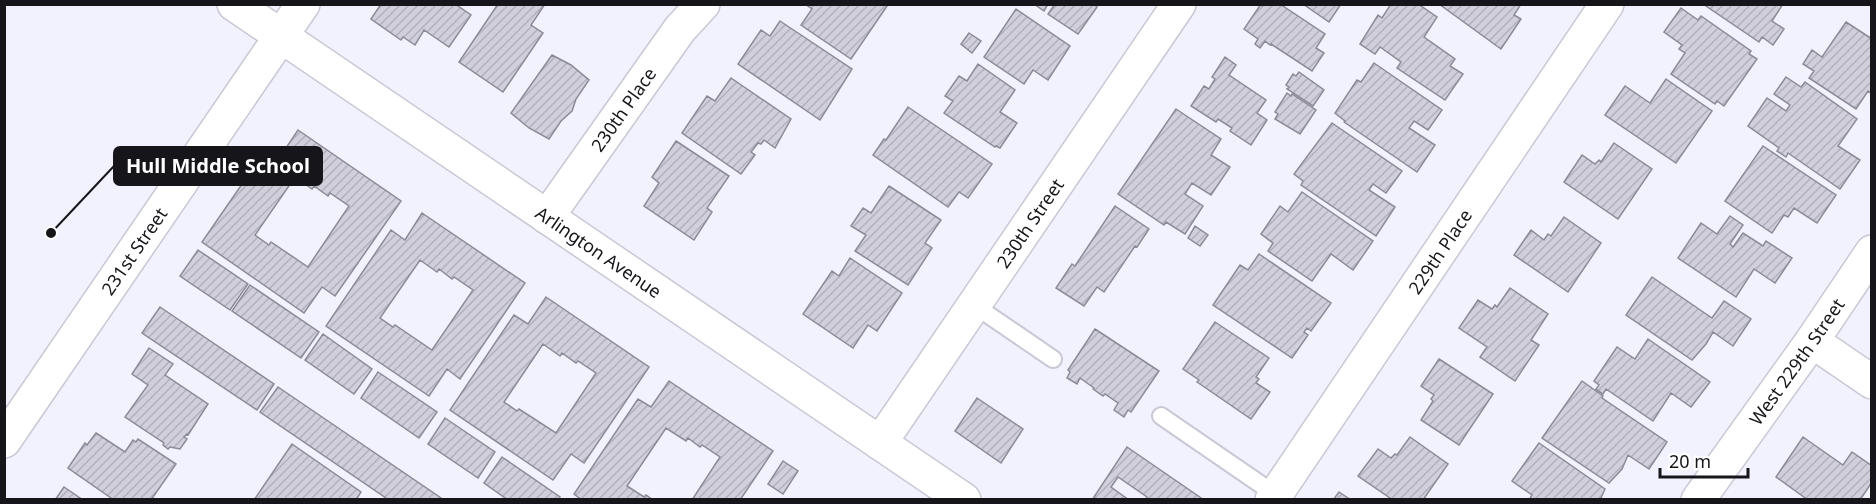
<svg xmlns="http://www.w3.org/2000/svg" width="1876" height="504" font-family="'Noto Sans',sans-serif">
  <defs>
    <pattern id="building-hatch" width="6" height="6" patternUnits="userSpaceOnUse" patternTransform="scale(1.5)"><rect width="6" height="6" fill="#d0cfdb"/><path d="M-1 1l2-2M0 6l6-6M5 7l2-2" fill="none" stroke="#b2b1bb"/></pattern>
  </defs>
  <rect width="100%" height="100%" fill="#f2f1fe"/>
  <!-- building -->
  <path fill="url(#building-hatch)" stroke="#8b8b96" stroke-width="1.5" fill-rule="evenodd" d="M381,4h74l16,11 -22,32 -25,-17 -9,15 -12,-8 -2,3 -30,-21z
    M498,4h47l-14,21 12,8 -40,59 -44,-30z
    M805,4h80l2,2 -36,53 -50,-34 11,-16z
    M1034,4h14l-4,7z
    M1055,4h39l3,3 -19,27 -30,-20z
    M1261,4h23l-1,2 42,28 -9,14 8,5 -12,18 -41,-27 -1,1 -5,-4 -5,7 -5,-4 3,-5 -14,-10z
    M1303,4h38l-12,18z
    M1391,4h27l19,13 -13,20 31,22 -5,7 13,8 -18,26 -48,-32 4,-6 -21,-15 -5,7 -15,-10 18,-29 4,3z
    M1439,4h82l-7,11 7,4 -20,30z
    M1703,4h80l-11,17 12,8 -11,16 -11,-8 -3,5z
    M1681,8l17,12 3,-4 50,35 -2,3 8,5 -33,47 -7,-5 -2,3 -44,-30 14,-21 -6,-4 3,-4 -18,-13z
    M1016,9l54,37 -22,34 -15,-10 -9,14 -40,-27z
    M780,21l72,48 -32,51 -82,-56 23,-34 9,6z
    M1846,22l26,17v55l-4,-3 -12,18 -47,-31 5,-7 -11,-7 9,-14 10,7z
    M969,33l12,8 -9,12 -11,-9z
    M552,55l19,10 18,15 -13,19 -4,12 -11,10 -12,18 -20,-11 -18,-15z
    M1225,57l11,8 -7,10 37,25 -9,13 10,7 -16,25 -21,-14 2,-3 -14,-9 -2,3 -25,-16 13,-20 5,3 6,-10 -3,-2z
    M1374,63l68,47 -14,20 -14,-9 -5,7 26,17 -18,27 -73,-50 1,-1 -10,-8 22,-33 4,2z
    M978,64l37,26 -15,22 17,11 -17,25 -4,-2 -1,1 -51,-34 9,-12 -8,-5 14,-20 8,5z
    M1299,72l25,18 -11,16 -26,-17 2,-2 -3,-2 7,-11 3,2z
    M1786,77l15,10 4,-5 52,37 -19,27 22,14 -20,29 -52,-36 -2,4 -9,-6 2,-3 -31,-22 19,-28 19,13 4,-6 -16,-11z
    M731,78l60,41 -16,29 -11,-8 -3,4 -3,-1 -7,9 4,3 -14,19 -59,-41 25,-37 8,5z
    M1666,79l46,32 -36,52 -71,-48 20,-29 25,17z
    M1287,93l4,3 1,-2 24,16 -16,24 -25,-15 3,-5 -3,-2z
    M908,107l84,57 -24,34 -9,-6 -11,15 -75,-52 11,-16 2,1z
    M1176,109l45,30 -10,16 19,12 -19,28 -19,-12 -7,11 18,12 -18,28 -19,-12 -2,3 -46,-31z
    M1332,123l70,48 -16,22 -13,-9 -4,6 26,17 -19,29 -75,-51 2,-4 -9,-7z
    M298,130l103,71 -66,95 -13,-9 -18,26 -102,-71 65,-94 13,9zM295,177l17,12 2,-3 14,10 2,-3 19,13 -41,61 -37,-25 -2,3 -14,-10z
    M676,141l53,35 -22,32 5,4 -18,28 -50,-34 15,-23 -7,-6z
    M1614,143l38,26 -34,50 -54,-37 18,-27 13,9 4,-4 2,2z
    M1763,146l73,49 -19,28 -23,-15 -6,9 -4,-2 -12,18 -47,-32z
    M889,186l52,34 -16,23 7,5 -24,37 -53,-34 11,-16 -15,-9 12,-18 8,5z
    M1302,192l71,49 -20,29 -22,-16 -19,27 -44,-30 5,-8 -12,-9 19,-28 8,6z
    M1115,206l34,23 -12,18 -2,-1 -31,46 -7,-5 -13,19 -28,-18 16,-24 3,2z
    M422,213l103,70 -65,96 -13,-10 -18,27 -103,-70 65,-96 14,10zM420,260l17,12 2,-3 13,10 2,-2 19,13 -41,60 -37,-25 -2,2 -13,-9z
    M1730,216l13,9 -13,19 3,3 10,-14 20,13 3,-5 26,17 -17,25 -21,-14 -18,28 -58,-39 23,-35 16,11z
    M1564,217l37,26 -33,49 -54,-37 17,-25 13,10 4,-6 3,2z
    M1195,226l13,9 -8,11 -12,-8z
    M198,250l50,34 -18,26 -50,-34z
    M1259,254l72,49 -20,28 -4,-3 -3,4 4,3 -16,23 -79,-53 27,-40 8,5z
    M850,258l52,35 -25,38 -9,-6 -15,23 -50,-34 29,-43 7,5z
    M1652,277l60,41 12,-17 27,18 -18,27 -20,-14 -7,12 -14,16 -66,-45z
    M250,285l69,47 -18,26 -69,-47z
    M1510,288l38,26 -17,26 8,5 -24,36 -35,-24 7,-10 -28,-19 19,-28 14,9 3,-4 2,2z
    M546,297l103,70 -65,96 -13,-9 -18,26 -103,-70 64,-95 14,9zM543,344l17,12 2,-3 14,10 2,-2 18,12 -40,60 -37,-24 -2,2 -13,-9z
    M160,307l114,77 -17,26 -115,-77z
    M1215,322l54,36 -13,19 3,2 -3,4 14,9 -19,27 -54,-37 2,-2 -16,-11z
    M1095,329l64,42 -28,41 -3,-2 -4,7 -10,-7 4,-7 -13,-9 -2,2 -10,-7 1,-1 -14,-10 -3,6 -10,-6 3,-6 -2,-2z
    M323,334l49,35 -18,25 -49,-34z
    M1648,339l62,43 -19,25 -20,-14 -18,28 -47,-32 -3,5 -7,-5 3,-4 -5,-4 23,-34 18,12z
    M149,348l24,16 -8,11 43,29 -20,31 -1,-1 -3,3 3,2 -7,10 -10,-2 -2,2 -5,-4 1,-2 -39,-26 23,-32 -16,-11z
    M1439,359l54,35 -34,51 -38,-25 12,-19 -2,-2 3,-4 -13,-9z
    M378,372l59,40 -18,26 -58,-40z
    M669,381l104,70 -33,49h-48l28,-43 -18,-12 -2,2 -12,-9 -2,3 -20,-13 -39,58 17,11 2,-2 7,5h-71l-8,-6 64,-95 13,8z
    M1582,381l21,15 -1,2 65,44 -18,27 -21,-14 -6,14 -13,14 -67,-45z
    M278,387l166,113h-55l-129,-88z
    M977,398l46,31 -22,34 -46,-32z
    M445,418l50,34 -17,26 -50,-34z
    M96,433l29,19 8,-12 3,2 2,-3 38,25 -25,36h-37l-46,-32 17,-25 2,2z
    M1410,437l38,27 -25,36h-30l-35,-24 20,-27 13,9 4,-4 2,1z
    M1803,437l40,28 9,-13 20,14v16l-12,18h-52l-32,-23z
    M1539,443l66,46 -5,11h-71l3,-5 -20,-14z
    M292,444l69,48 -5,8h-102z
    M1127,447l77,53h-59l2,-3 -29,-20 -7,10 18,13h-37z
    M502,457l58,40 -2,3h-50l-24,-17z
    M783,461l15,10 -15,23 -15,-10z
    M64,487l19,13h-28z
    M1339,492l12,8h-18z"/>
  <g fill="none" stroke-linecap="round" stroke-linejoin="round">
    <!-- service casing -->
    <g stroke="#c9c9d5" stroke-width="20">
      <path id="service" d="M974,305l79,54
        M1161,416l115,79"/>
    </g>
    <!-- minor casing -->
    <g stroke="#c9c9d5" stroke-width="36">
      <g id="minor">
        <path id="s1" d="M547,217l133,-188 23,-25"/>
        <path d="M1812,341l60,41"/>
        <path id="s2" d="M4,441l299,-437"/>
        <path id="s3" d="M880,443l299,-439"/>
        <path id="s4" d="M1272,500l335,-496"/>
        <path id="s5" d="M1698,500l114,-159 60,-89"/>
      </g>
    </g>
    <!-- secondary casing -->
    <g stroke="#c9c9d5" stroke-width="36">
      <g id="secondary">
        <path id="s6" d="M234,4l730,496"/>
      </g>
    </g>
    <!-- service -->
    <use href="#service" stroke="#fff" stroke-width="16"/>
    <!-- minor -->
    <use href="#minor" stroke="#fff" stroke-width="33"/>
    <!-- secondary -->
    <use href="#secondary" stroke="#fff" stroke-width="33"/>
  </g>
  <g text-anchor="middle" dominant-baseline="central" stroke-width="4.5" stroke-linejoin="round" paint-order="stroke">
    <!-- street labels -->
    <g font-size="18" fill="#16161a" stroke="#fff">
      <text stroke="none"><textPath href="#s1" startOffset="132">230th Place</textPath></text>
      <text stroke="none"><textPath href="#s3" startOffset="266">230th Street</textPath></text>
      <text stroke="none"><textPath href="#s2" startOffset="230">231st Street</textPath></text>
      <text stroke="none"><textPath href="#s6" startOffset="441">Arlington Avenue</textPath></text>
      <text stroke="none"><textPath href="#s4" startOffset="300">229th Place</textPath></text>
      <text stroke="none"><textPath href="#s5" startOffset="170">West 229th Street</textPath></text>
    </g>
  </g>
  <!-- callouts -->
  <path fill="none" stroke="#16161a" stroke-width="2" d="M51 233L114 166"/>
  <circle fill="#16161a" stroke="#fff" stroke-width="2" cx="51" cy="233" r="6"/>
  <rect fill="#16161a" stroke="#16161a" stroke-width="2" x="114" y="147" width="208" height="38" rx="6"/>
  <g font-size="20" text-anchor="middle" font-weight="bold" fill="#fff">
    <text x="218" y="173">Hull Middle School</text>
  </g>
  <!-- border -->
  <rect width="1876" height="504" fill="none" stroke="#16161a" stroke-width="12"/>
  <!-- scale -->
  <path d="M1660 468v9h88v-9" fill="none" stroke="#16161a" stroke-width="3"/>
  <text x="1669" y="468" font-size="18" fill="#16161a" stroke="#ffffff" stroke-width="4.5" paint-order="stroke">20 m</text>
</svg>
